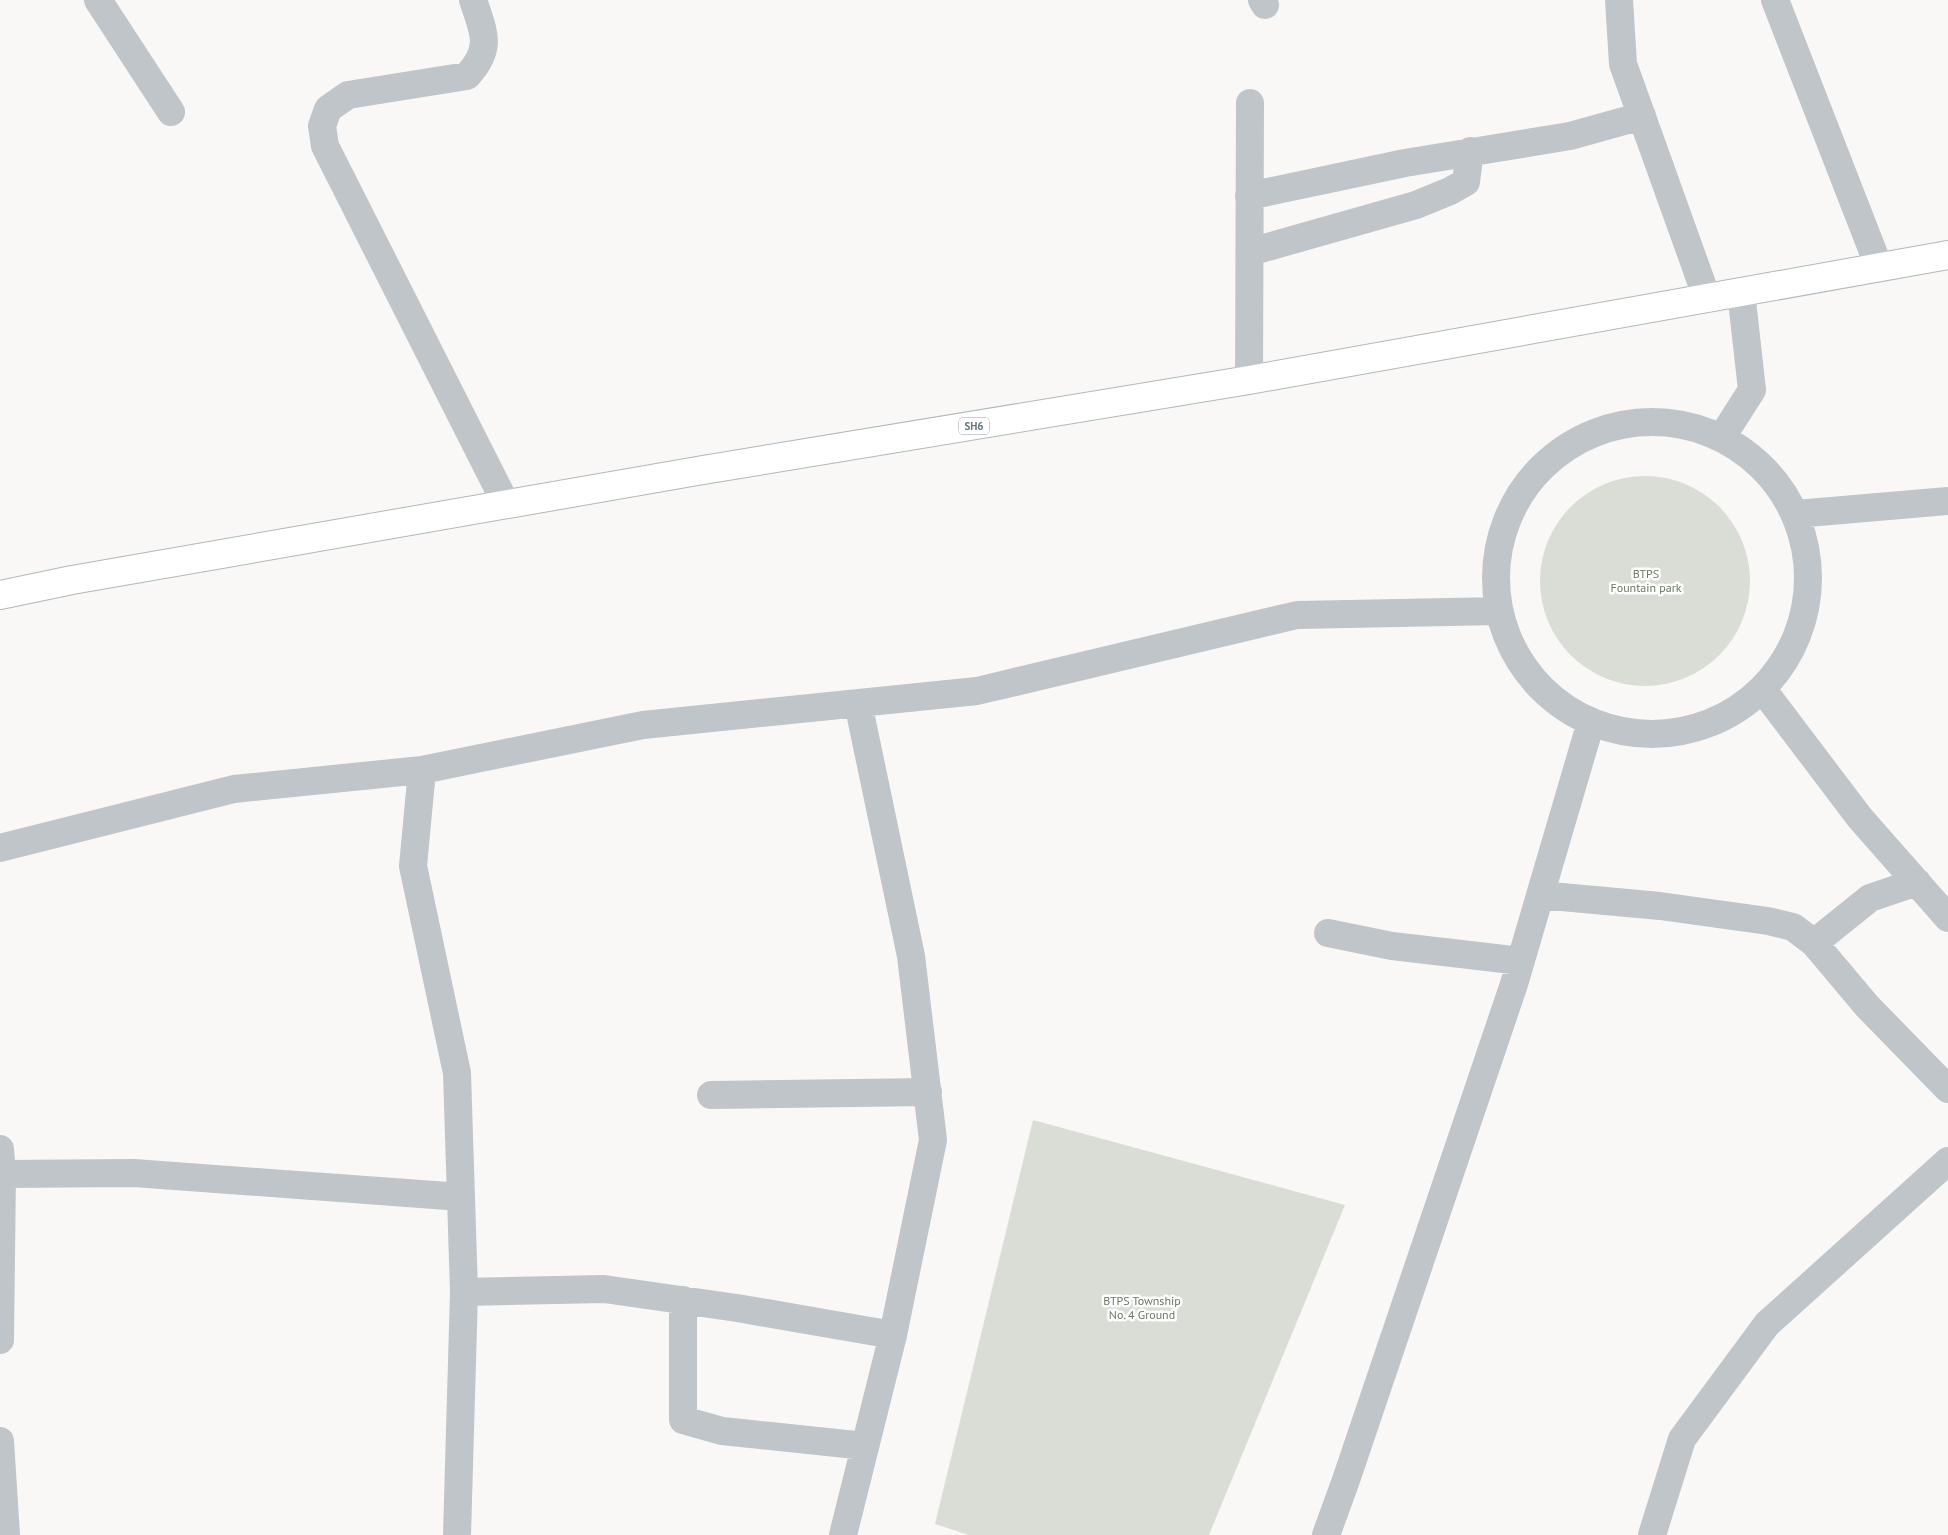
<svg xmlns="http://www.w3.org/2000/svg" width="1948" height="1535" font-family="'PT Sans',sans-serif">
  <rect width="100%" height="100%" fill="#f9f8f6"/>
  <!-- green -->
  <path fill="#d9ddd6" d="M1540 581a105 105 0 1 1 210 0a105 105 0 1 1-210 0Z
    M1033,1120l312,85 -136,330h-240l-34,-11z"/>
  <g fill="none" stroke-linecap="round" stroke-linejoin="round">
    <!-- major casing -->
    <g stroke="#b1b7ba" stroke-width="30">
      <path id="major" d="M0,595l72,-15 631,-110 546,-90 699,-125"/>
    </g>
    <!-- minor -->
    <path stroke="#bfc5c8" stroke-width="28" d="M98,0l73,112
      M473,0c11,33 20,48 -6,76l-119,19 -20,14 -6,17 3,20 181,358
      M1262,0l3,5
      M1619,0l4,64 84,234
      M1775,0l104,267
      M1249,196l156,-33 165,-27 72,-20
      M1250,252l166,-47 34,-14 16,-9 4,-31
      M1249,380l1,-277
      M1496 578a156 156 0 1 1 312 0a156 156 0 1 1-312 0Z
      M1722,437l30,-47 -11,-98
      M1796,514l152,-13
      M1763,690l97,128 88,100
      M422,770l-9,96 44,207 7,219 -7,243
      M0,848l234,-59 188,-19 221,-45 334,-34 320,-76 202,-4
      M1540,895l120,11 108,15 25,6 21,16 53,63 81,83
      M1328,933l64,13 129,15
      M1814,943l56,-45 47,-16
      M711,1095l217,-3
      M0,1149l2,25 -2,166
      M2,1174l132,-1 327,24
      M464,1292l140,-3 133,19 156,27
      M683,1300v120l39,11 143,15
      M0,1441l6,94
      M843,1535l50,-200 40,-195 -22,-184 -53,-253
      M1326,1535l20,-55 168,-496 77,-262
      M1652,1535l30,-96 85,-115 181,-163"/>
    <!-- major -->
    <use href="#major" stroke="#fff" stroke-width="28"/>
  </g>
  <g text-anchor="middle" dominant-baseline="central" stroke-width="5" stroke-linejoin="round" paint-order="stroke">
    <!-- shield labels -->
    <rect fill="#fff" stroke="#93a0a6" stroke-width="1" x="959" y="417.5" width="30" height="17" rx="4"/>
    <g font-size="11" font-weight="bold" fill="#657880">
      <text x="974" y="426">SH6</text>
    </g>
    <!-- park labels -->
    <g font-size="12" fill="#6a7864" stroke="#fff">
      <text x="1646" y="573">BTPS<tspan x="1646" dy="14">Fountain park</tspan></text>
      <text x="1142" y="1300">BTPS Township<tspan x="1142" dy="14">No. 4 Ground</tspan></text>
    </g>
  </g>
</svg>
